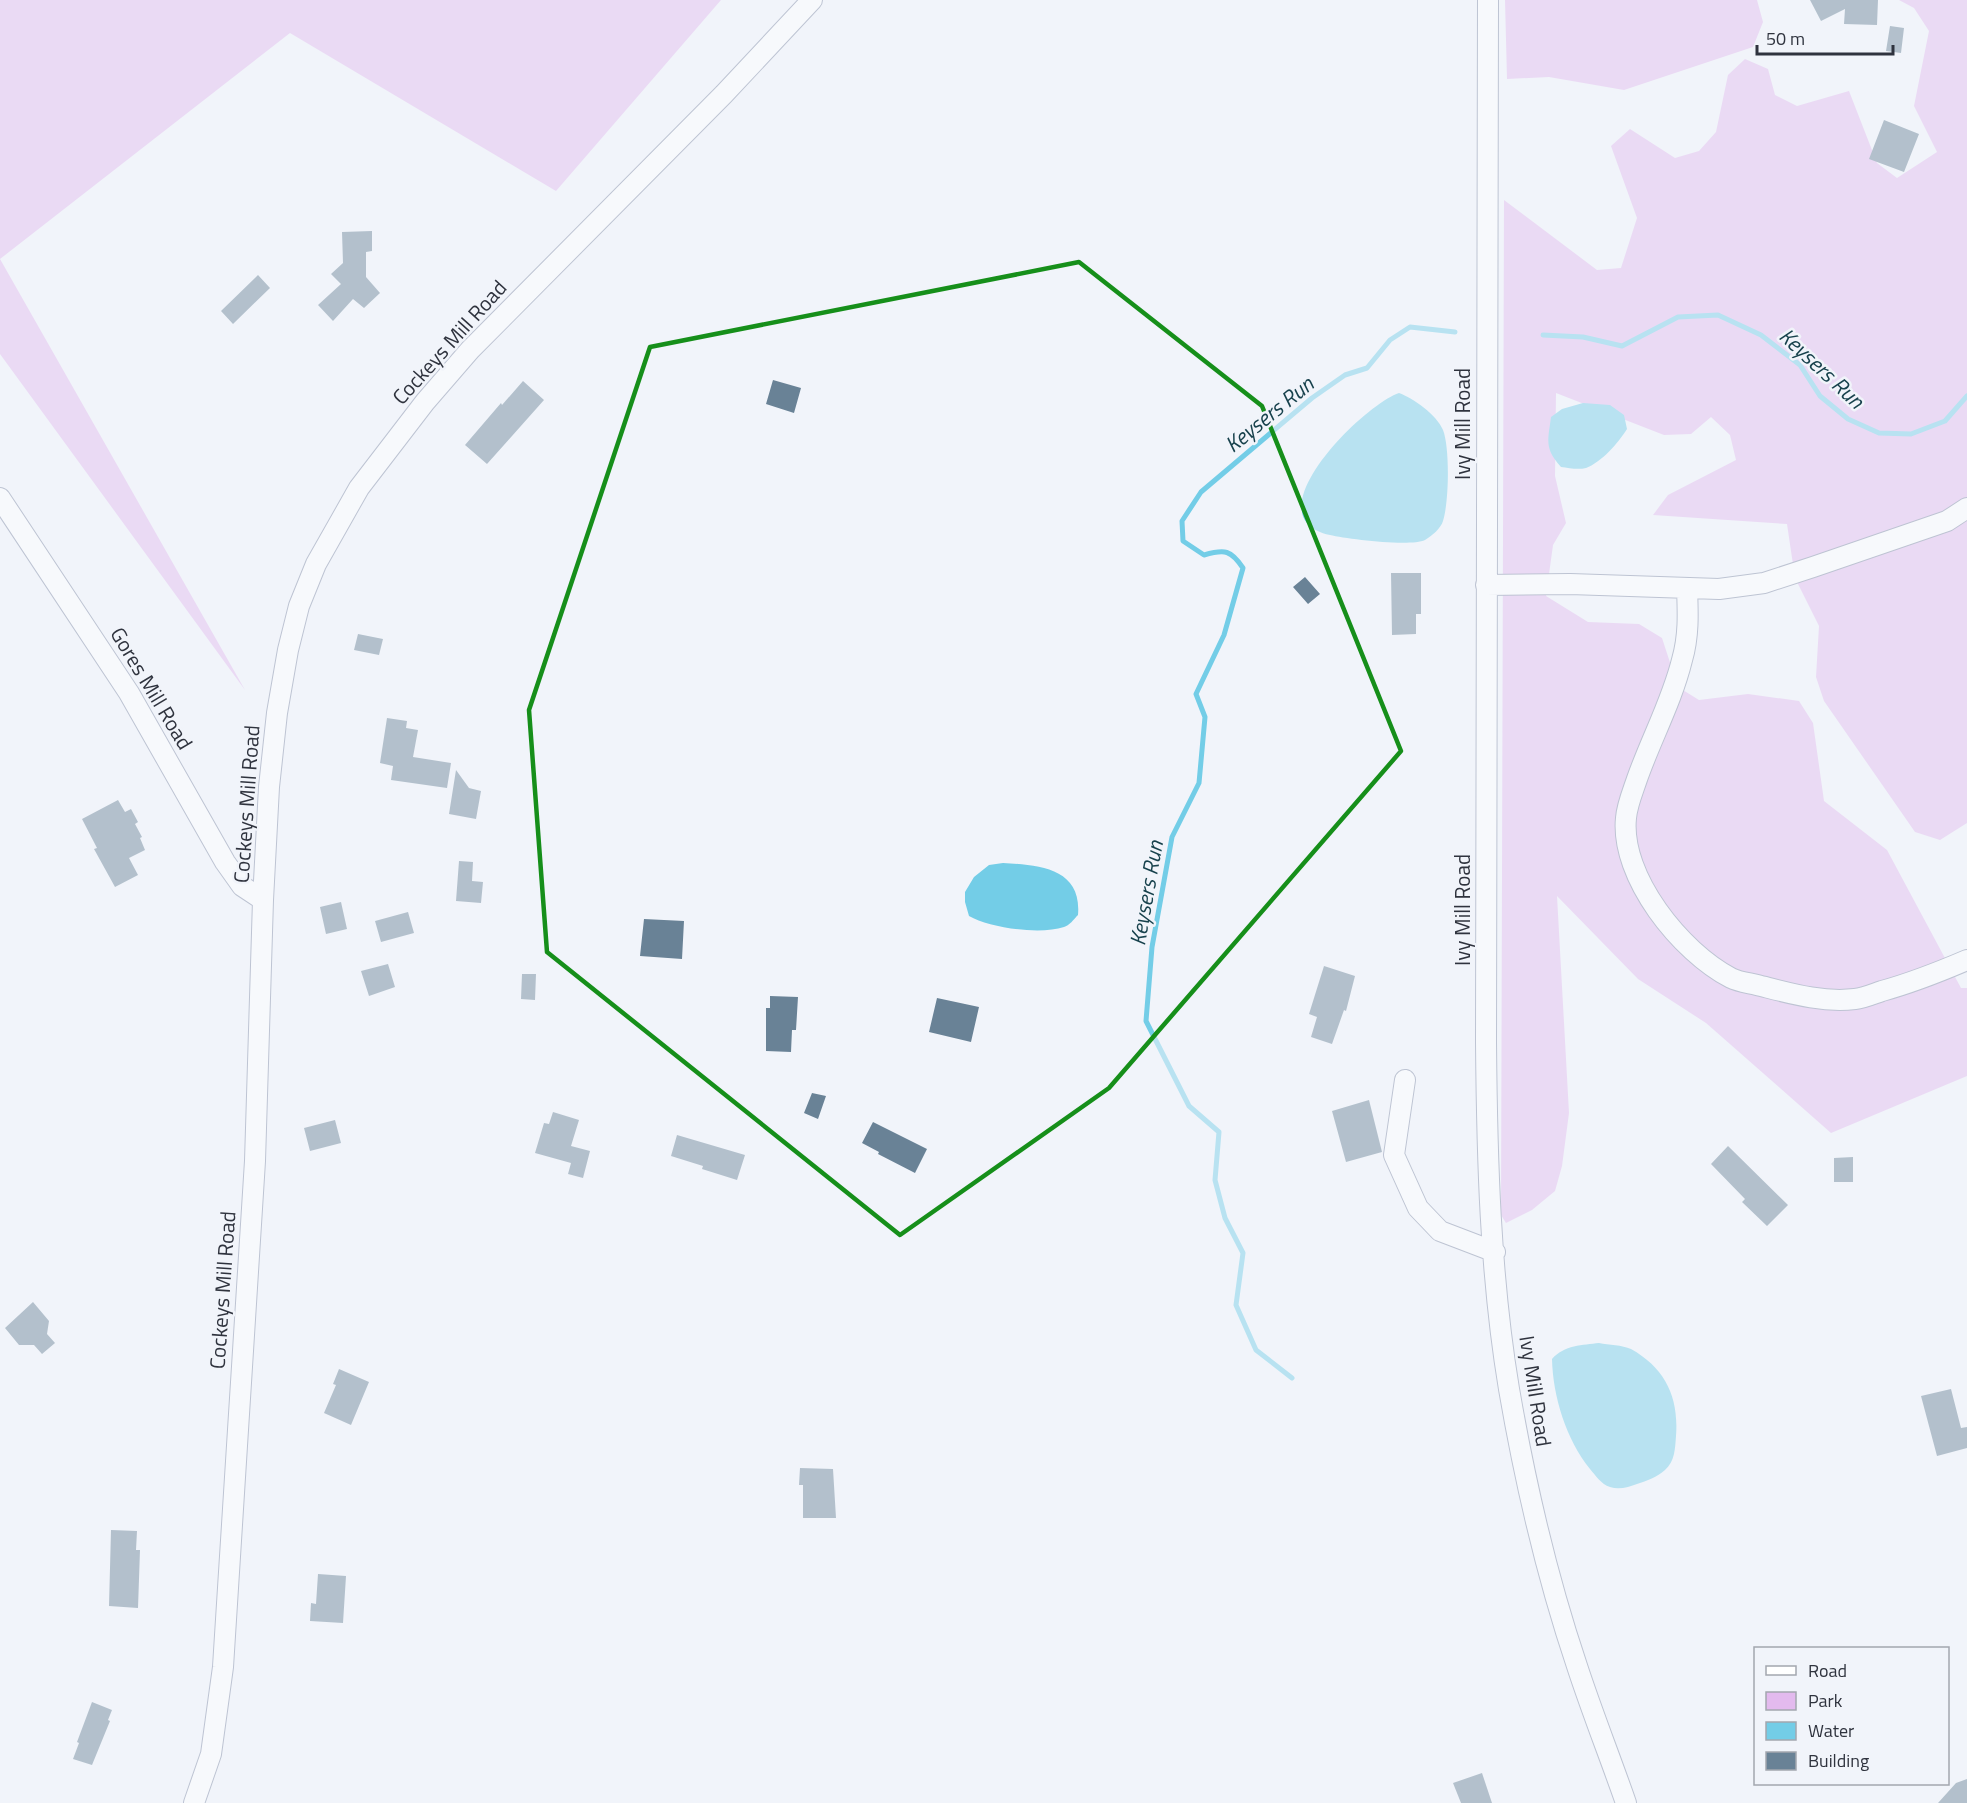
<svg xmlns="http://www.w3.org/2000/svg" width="1967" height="1803" font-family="'Titillium Web',sans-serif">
  <rect width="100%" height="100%" fill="#f1f4fa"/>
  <!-- green -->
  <path fill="#e3baee" d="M0,0h721l-165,191 -266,-158 -290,226 245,431 -245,-336z
    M1505,0h252l6,22 -10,25 -129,43 -75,-13 -42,2z
    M1899,0h68v823l-27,17 -25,-8 -91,-131 -8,-24 3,-51 -24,-48 -8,-54 -134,-9 15,-20 68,-35 -6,-25 -19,-18 -20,17 -27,1 -108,-42 -1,83 11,47 -13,22 -7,51 42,26 51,2 23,14 16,49 21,13 49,-6 51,7 14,22 11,78 63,49 74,138h6v88l-136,57 -125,-110 -68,-44 -81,-83 12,217 -7,53 -7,25 -23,19 -26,13 -5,-8 3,-1015 93,70 24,-2 16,-50 -26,-72 19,-17 45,29 24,-7 17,-19 12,-57 17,-16 23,10 7,26 22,11 52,-15 28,72 20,15 40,-26 -23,-46 15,-75 -15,-23z"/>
  <!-- water -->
  <path fill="#73cde7" d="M1399,393c14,5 38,22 44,37 7,18 6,72 0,91 -2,7 -11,15 -18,19 -15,7 -78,-1 -95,-5 -81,-17 33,-130 69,-142z
    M1583,403l27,2 14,10 3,14c-9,14 -25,33 -41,39 -8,2 -17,0 -25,-1 -17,-19 -13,-26 -10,-50l11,-8z
    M1003,863c36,2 79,5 75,52 -4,4 -9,11 -14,12 -24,8 -74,1 -95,-11l-4,-14v-10l9,-15 15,-12z
    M1599,1343c10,2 23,2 32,6 34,19 48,48 45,87 -1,13 -1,25 -11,34 -8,7 -18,11 -28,14 -8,3 -18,6 -27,3 -9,-3 -14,-11 -20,-18 -24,-30 -37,-72 -38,-110 12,-14 31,-14 47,-16z"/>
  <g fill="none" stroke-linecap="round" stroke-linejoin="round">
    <!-- stream -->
    <path stroke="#73cde7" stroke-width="5" d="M1543,335l40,2 39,9 56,-29 40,-2 43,20 39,30 20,31 28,23 31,14 32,1 34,-13 22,-25
      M1292,1378l-36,-28 -20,-45 7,-52 -18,-35 -10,-38 4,-48 -30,-26 -43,-85 6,-74 20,-110 27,-54 6,-66 -9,-23 28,-59 19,-67c-12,-18 -18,-19 -39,-13l-21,-14 -1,-20 19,-29 111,-94 33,-23 22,-7 23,-28 20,-13 45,5"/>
  </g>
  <!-- building -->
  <path fill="#698296" d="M1810,0h68l-1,25 -33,-1 1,-15 -24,12z
    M1890,26l14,2 -3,25 -15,-2z
    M1884,120l35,14 -15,38 -35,-13z
    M372,231v20l-6,1v25l14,16 -16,15 -11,-9 -20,22 -15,-16 23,-21 -10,-10 12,-11 -1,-31z
    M258,275l12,13 -37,36 -12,-13z
    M773,380l28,8 -7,25 -28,-9z
    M523,381l21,19 -57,64 -22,-19 36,-42 1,2z
    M1391,573h30v41h-5v20l-24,1z
    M1305,577l15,17 -12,10 -15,-17z
    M358,634l25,5 -4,16 -25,-5z
    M387,718l20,3 -1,7 12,2 -5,27 38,6 -4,25 -56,-8 2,-14 -13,-3z
    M456,770l13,18 12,3 -5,28 -27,-5z
    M118,800l7,12 6,-3 7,13 -3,2 7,13 -2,1 5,12 -16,8 9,17 -23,12 -21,-38 3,-1 -15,-29z
    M459,861l14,1 -1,19 11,1 -2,21 -25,-2z
    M341,902l6,27 -21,5 -6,-27z
    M408,912l6,21 -33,9 -6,-21z
    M644,919l40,2 -2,38 -42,-3z
    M388,964l7,23 -26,9 -8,-25z
    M1324,966l31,10 -9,35 -2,-1 -12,34 -21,-7 6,-20 -8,-3z
    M522,974h14l-1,26 -14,-1z
    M770,996l28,1 -2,33h-4l-1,22 -25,-1v-43h4z
    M937,998l42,9 -8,35 -42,-10z
    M812,1093l14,3 -8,23 -14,-6z
    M1369,1100l13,52 -36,10 -14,-51z
    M553,1112l26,8 -8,26 19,5 -7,27 -15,-4 3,-11 -36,-10 9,-30 5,1z
    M335,1120l6,23 -31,8 -6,-23z
    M873,1122l54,27 -12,24 -37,-19 1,-2 -17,-9z
    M677,1135l68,20 -8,25 -35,-11 1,-3 -32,-10z
    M1728,1146l60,59 -21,21 -25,-24 3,-3 -34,-35z
    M1853,1157v25h-19v-24z
    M33,1302l16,19 -2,13 8,9 -13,11 -8,-9h-15l-14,-17z
    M339,1369l30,13 -18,43 -27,-12 12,-28 -3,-1z
    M1951,1389l10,39 6,-1v21l-30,8 -16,-60z
    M800,1468l33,1 3,49h-33v-33h-4z
    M111,1530l26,1 -1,19h4l-2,58 -29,-2z
    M318,1574l28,2 -3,47 -33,-2 1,-18 5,1z
    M92,1702l20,8 -4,10 2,1 -18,44 -19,-6 6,-16 -2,-1z
    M1482,1773l10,30h-31l-8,-20z
    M1967,1779v24h-29l18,-20z"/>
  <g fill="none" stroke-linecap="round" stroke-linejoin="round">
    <!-- minor casing -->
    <g stroke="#808aa4" stroke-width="22">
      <path id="minor" d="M1488,0l-2,1042c1,116 4,233 23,347 16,93 38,188 68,277 15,46 33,91 49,137
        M0,498l129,195 96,169 17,24 21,14
        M1486,585l84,-1 149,5 45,-6 49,-16 134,-46 20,-13
        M1687,588c1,25 2,48 -5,72 -10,41 -31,79 -45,119 -4,12 -10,26 -11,39 -6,59 55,134 105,160 8,4 18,5 26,7 32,8 65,18 98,14 9,-1 18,-5 27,-8 29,-8 57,-19 85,-31
        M1405,1080l-11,75 24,53 22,23 55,21
        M194,1803l17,-49 12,-87 32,-506 8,-261 6,-113 8,-74 11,-63 11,-44 17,-42 43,-76 66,-86 45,-52 254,-256 88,-94"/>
    </g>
    <!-- minor -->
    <use href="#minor" stroke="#fff" stroke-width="20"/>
  </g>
  <!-- marked area -->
  <path d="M0 0H1967V1803H0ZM1079,262l183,144 139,345 -292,337 -209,147 -353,-283 -18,-242 121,-363z" fill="#f1f4fa" fill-opacity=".55" fill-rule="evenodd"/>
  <path fill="none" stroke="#168f1a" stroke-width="4.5" stroke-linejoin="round" d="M1079,262l183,144 139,345 -292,337 -209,147 -353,-283 -18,-242 121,-363z"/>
  <g text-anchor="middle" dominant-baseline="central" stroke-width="5" stroke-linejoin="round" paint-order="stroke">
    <!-- street labels -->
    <g font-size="21" fill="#2f333e" stroke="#f1f4fa">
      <text transform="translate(449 342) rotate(-48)">Cockeys Mill Road</text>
      <text transform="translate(1462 424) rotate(-90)">Ivy Mill Road</text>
      <text transform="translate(152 688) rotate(59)">Gores Mill Road</text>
      <text transform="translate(246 804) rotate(-86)">Cockeys Mill Road</text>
      <text transform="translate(1462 910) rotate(-90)">Ivy Mill Road</text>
      <text transform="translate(222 1290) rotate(-86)">Cockeys Mill Road</text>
      <text transform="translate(1536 1391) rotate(81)">Ivy Mill Road</text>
    </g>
    <!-- water labels -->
    <g font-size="22" font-style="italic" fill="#18424d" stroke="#f1f4fa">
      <text transform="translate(1822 368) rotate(43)">Keysers Run</text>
      <text transform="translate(1269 414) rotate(-39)">Keysers Run</text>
      <text transform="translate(1146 893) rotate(-80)">Keysers Run</text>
    </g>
  </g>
  <!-- legend -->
  <rect x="1754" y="1647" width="195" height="138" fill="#f1f4fa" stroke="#a3a7af" stroke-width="1.5"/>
  <rect x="1766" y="1666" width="30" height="9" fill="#ffffff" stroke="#a3a7af" stroke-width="1.5"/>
  <text x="1808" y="1677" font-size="18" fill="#2f333e">Road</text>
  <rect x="1766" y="1692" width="30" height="18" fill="#e3baee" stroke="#a3a7af" stroke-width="1.5"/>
  <text x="1808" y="1707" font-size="18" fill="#2f333e">Park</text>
  <rect x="1766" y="1722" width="30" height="18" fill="#73cde7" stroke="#a3a7af" stroke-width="1.5"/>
  <text x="1808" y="1737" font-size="18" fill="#2f333e">Water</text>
  <rect x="1766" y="1752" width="30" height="18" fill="#698296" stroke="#a3a7af" stroke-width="1.5"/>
  <text x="1808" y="1767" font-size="18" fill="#2f333e">Building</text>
  <!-- scale -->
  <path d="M1757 45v9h136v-9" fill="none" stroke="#2f333e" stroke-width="3"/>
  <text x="1766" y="45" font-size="18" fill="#2f333e" stroke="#f1f4fa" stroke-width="4.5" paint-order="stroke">50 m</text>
</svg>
